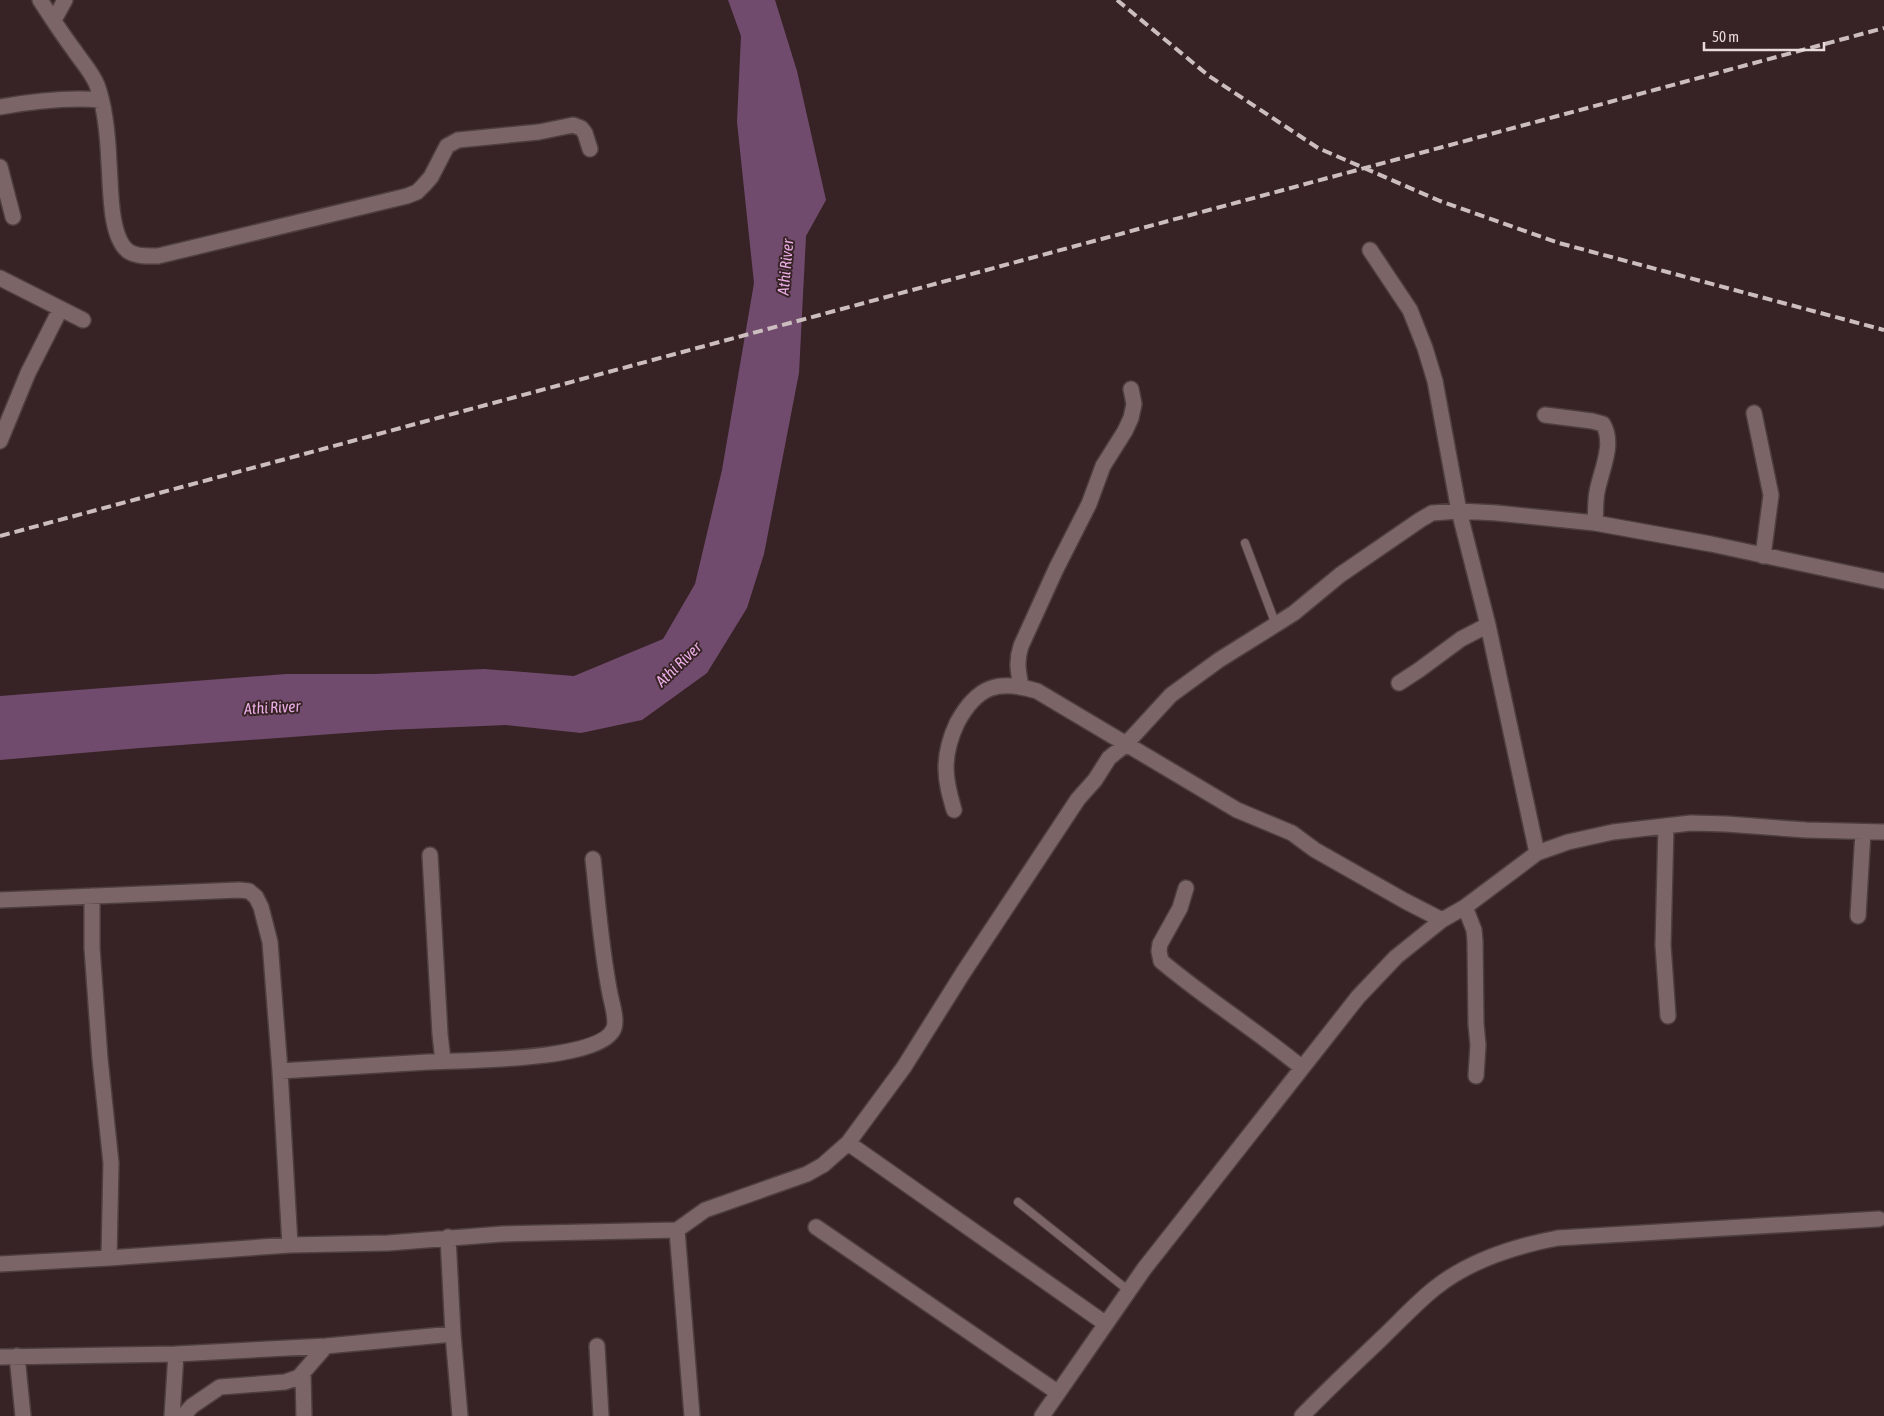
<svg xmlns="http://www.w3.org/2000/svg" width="1884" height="1416" font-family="'Asap Condensed',sans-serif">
  <rect width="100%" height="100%" fill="#372325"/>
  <!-- water -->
  <path fill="#714b6d" d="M728,0h47l22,71 29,129 -20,36 -7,137 -35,181 -17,54 -40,65 -65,47 -61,13 -75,-8 -119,5 -247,18 -140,12v-64l286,-22h89l109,-5 90,7 89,-37 32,-55 27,-114 32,-187 -17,-161 4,-86z"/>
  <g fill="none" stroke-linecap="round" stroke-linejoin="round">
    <!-- service casing -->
    <g stroke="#4e3e3f" stroke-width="10">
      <path id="service" d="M1245,543l31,82
        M1018,1202l111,89"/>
    </g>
    <!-- minor casing -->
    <g stroke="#4e3e3f" stroke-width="18">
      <path id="minor" d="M40,0c11,17 22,34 34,50 8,12 17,21 23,35 9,24 11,53 12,79 2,21 0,72 19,87 8,6 21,5 30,5l249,-60 10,-4 7,-7 7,-8 16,-31 11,-6 81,-8 34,-7 8,3 4,5 5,16
        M54,20l11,-20
        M0,107c34,-6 67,-10 101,-7
        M0,167l13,50
        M1370,250l40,60 15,38 10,33 24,130 29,114 49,228
        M0,278l83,42
        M1754,413l17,82 -8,61
        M1545,415l47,6 11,3c12,20 -2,46 -6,68 -2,10 -1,21 -2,31
        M0,441l28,-68 32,-63
        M1399,683l20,-13 42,-31 27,-14
        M1021,686c-3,-15 -5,-25 0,-40l35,-77 33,-65 14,-38 22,-35 6,-13 3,-14 -3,-15
        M954,810c-4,-14 -8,-27 -8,-42 0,-16 4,-30 11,-45 20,-37 41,-44 80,-32l200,119 55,23 23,17 90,51 37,19
        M1666,826l-3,119 5,71
        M430,855l10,179 3,27
        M1186,888l-6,20 -20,36 -1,7 2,10c45,38 95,69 140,106
        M92,896v52l8,111 11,104 -2,95
        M0,900l239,-10 10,1 7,6 5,10 9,35 10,129
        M1465,907l9,23 1,11 1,83 2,21 -2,31
        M1858,916l5,-84
        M848,1143l258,181
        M816,1227l241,165
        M677,1230l15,186
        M448,1237l5,97
        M290,1245l-10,-174c49,-3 99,-6 148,-9 32,-2 174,0 186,-34 3,-9 -2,-24 -4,-34 -9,-45 -12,-90 -17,-135
        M0,1264l109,-6 181,-13 98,-2 114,-9 175,-4 28,-20 102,-36 16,-9 25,-22 56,-76 59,-94 115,-174 17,-19 14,-22 16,-13 46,-50 48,-35 75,-47 46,-38 80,-55 12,-7 27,-2 38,2 98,10 116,21 173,37
        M597,1346l4,70
        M17,1356l6,60
        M0,1357l176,-3
        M303,1374l1,42
        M172,1416l4,-62 150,-8 127,-12 7,82
        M183,1416l9,-10 28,-19 65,-5 14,-5 27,-31
        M1042,1416l102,-147 214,-272 38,-40 46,-37 23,-13 72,-54 31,-11 45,-10 78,-9 35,1 80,6 78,2
        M1302,1416c26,-27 53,-52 80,-78 17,-16 34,-35 53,-50 35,-28 80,-42 123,-50l321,-19"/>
    </g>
    <!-- service -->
    <use href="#service" stroke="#7c6567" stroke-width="8"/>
    <!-- minor -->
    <use href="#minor" stroke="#7c6567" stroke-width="15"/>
    <!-- rail -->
    <path stroke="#ccbebe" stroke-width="4" stroke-dasharray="10 5" stroke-linecap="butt" d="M1117,0l92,76 109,72 122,53 119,42 325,87
      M0,536l1884,-508"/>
  </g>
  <g text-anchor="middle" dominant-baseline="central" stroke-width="4" stroke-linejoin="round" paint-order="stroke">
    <!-- water labels -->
    <g font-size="16" font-style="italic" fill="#ebade5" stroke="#372325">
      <text transform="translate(785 267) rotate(-85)">Athi River</text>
      <text transform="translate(678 664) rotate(-44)">Athi River</text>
      <text transform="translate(272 707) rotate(-3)">Athi River</text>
    </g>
  </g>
  <!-- scale -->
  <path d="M1704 42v8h120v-8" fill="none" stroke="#e8dbdb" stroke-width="2.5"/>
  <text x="1712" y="42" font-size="15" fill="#e8dbdb" stroke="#372325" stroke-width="4" paint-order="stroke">50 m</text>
</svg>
